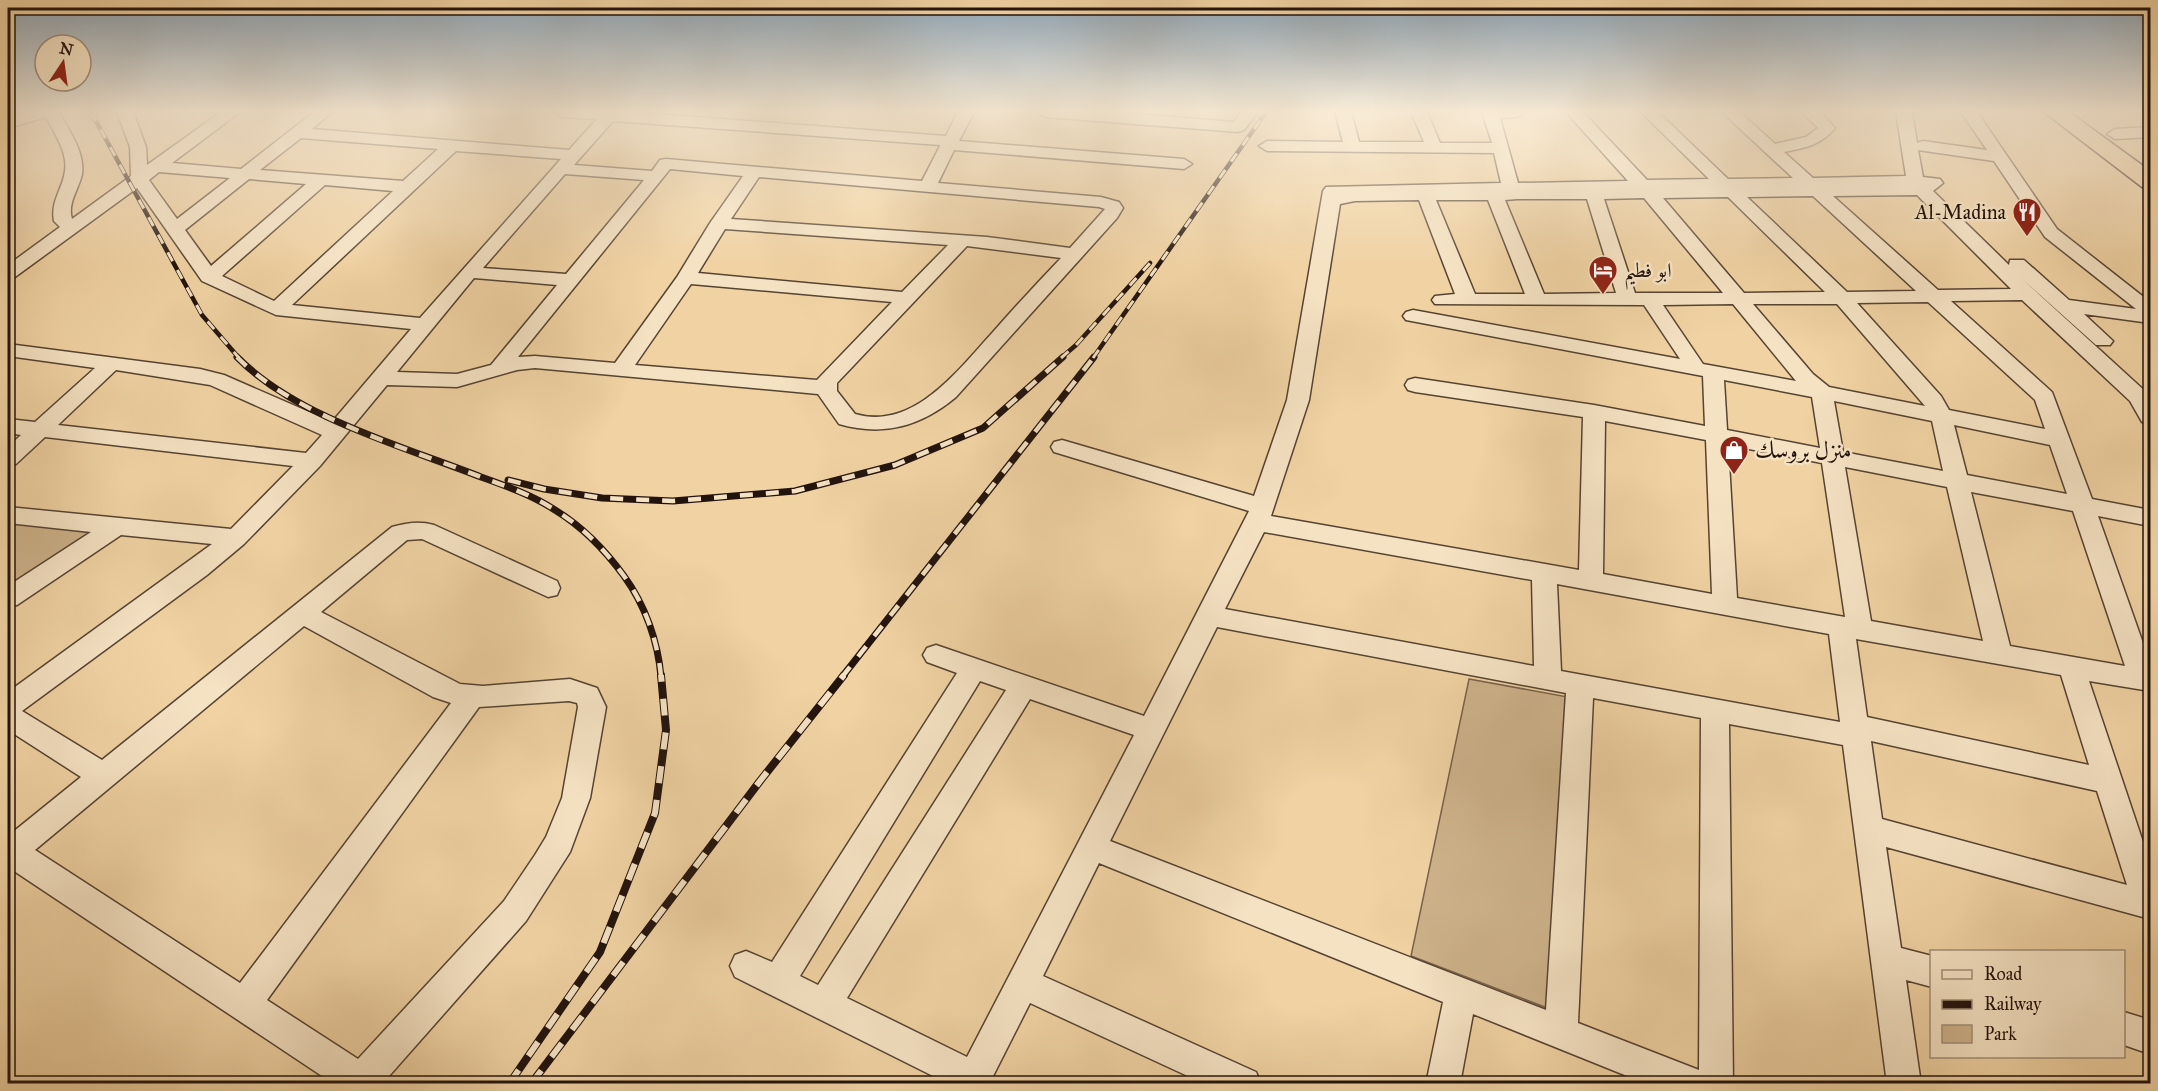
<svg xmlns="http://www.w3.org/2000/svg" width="2158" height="1091" font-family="'IM FELL Great Primer',Amiri,serif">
  <rect width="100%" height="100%" fill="#f0d2a3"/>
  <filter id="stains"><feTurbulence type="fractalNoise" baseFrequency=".00333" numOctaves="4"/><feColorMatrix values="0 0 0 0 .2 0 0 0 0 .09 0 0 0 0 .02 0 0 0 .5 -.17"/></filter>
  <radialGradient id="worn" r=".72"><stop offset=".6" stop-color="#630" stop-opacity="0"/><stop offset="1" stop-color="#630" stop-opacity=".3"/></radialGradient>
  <!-- green -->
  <path fill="#cdb28a" stroke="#78624c" stroke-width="1.5" d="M8,523l85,8 -85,57z
    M1469,679l99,18 -18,312 -139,-53z"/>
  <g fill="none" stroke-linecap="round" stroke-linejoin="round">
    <!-- minor casing -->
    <g stroke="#564332" stroke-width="3">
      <path id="minor" d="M29,112h30c10,19 26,40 23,62 -3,15 -15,29 -10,45l59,-43 -1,-29 -13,-35h16l13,35 1,18 74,-53h19l-68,51 69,6 73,-57h18l-20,17 257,21 28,-31 -36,-2 -8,-5h76l317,24 12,-24h16l-15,29 225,18 8,5 -8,5 -230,-19 -16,33 163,14 18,5 4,6 -6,10 -161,179c-35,29 -72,40 -117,27l-21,-30 -283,-26 -18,2 -60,17 -70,-2 -67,81 -76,78 -37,31 -185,136 80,49 290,-233c15,-4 27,-6 42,-2l123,56 3,7 -3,7 -9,2 -126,-58 -15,1 -86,72 139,72 23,2 87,-7 27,9 9,19 -16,91 -20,54 -44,69 -144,163h-48l-326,-217v-31l73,-59 -73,-47v-38l204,-148 -91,-9 -104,70 -9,2v-21l83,-54 -83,-9v-16l223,22 62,-63 -248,-29 -29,27 -8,2v-19l13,-12 -13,-2v-14l27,3 60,-54 -87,-12v-12l192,25 24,6 108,47 79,-93 -135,-14 -74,-34 -65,-93 -122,89 -7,2v-14l52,-38 -6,-6c-4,-19 9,-33 11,-50 3,-19 -11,-38 -19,-54l-38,11v-10zM613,121l327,24v1l-18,35 -256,-22 -6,1 -8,11 -78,-6zM301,138l137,11 -35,32 -143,-11zM456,151l105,8 -141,159 -128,-13zM670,169l73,7 -33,47 -33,54 -62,86 -80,-7 -17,1zM159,172l71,6 -53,41 -28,-39zM565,174l79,6 -78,94 -83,-6zM759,177l340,30 6,2 -35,39 -83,-11 -256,-18zM249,179l57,5 -95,82 -26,-36zM325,185l68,6 -119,110 -52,-25zM725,229l223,16 -46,47 -204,-19zM967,246l94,12c-23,24 -46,49 -68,74 -35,38 -79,99 -138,82l-18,-23v-8zM474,278l83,7 -66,80 -34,9 -60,-2zM691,284l201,18 -75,78 -182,-15zM116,370l94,15 112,50 -16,18 -248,-28zM304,626l129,71 18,6 -211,280 -205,-133zM569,701l8,2 1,4 -16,91 -16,39 -11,18 -31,46 -146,158 -91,-59 212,-293z
        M1037,112h74l123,10 7,-10h17l-14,18 -6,2 -193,-15z
        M1335,112h16l8,30h65l-13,-30h16l13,31h52l-10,-31h43l-8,5 -17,1 18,65 110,-2 -62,-69h17l64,68 62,-1 -68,-67h17l70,67 65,-1 -71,-66h18l35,32 31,-7 12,-9 -16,-16h18l15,16c-14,17 -30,20 -51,24l29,26 93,-2 -10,-64h16l5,31 6,-2 64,9 -26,-38h16l80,117 93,73v21l-66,-9 29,27 -3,4h-14l-75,-67 125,114 4,7v25l-8,-2 -12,-21 -108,-101 -71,1 101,91 40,107 58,11v16l-52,-10 52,147v28l-61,-10 61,182v56l-264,-72 15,101 31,8v31l-26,-7 15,104h-34l-44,-339 -114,-21 4,360h-86l-174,-70 -13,70h-34l17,-82 -344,-139 -56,113 213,96 5,12h-56l-175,-81 -41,81h-40l-214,-107 -5,-11 5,-11 11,-4 26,11 185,-289 -30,-11 -4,-7 4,-7 9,-3 208,71 105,-205 -195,-59 -3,-5 3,-5 8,-2 192,56 33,-96 36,-209 3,-4 175,-4 -7,-30 -227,-2 -8,-5 8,-5 76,1zM1918,150l76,11 51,76 91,72 -67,-9 -45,-40h-14l-1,5 -76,-74 10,-8 -3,-4 -17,-2zM1917,195l94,94 -73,1 -105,-94zM1813,196l103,95 -69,1 -100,-95zM1728,197l97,95 -81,1 -81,-95zM1644,198l79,95h-88l-31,-94zM1517,199h70l29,94 -72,1 -39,-94zM1419,200l36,94 -20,2 -3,4 3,4 209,1 36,54 -267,-49 -7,2 -3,4 3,4 297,56 2,50 -111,-21 -179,-27 -7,2 -3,5 3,5 7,2 168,25 -4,153 -308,-54 38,-116 31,-196 15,-3zM1436,200h52l37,94h-50zM1928,302l107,98 10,29 -96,-19 -8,-14 -84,-93zM1733,304l63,77 -93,-17 -40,-59zM1753,304h84l88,102 -96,-19 -16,-13zM1724,380l88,17 8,51 -93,-18zM1834,401l98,20 11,50 -100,-19zM1605,421l101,19 6,154 -109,-20zM1954,425l96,20 17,49 -100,-19zM1728,445l94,18 23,154 -108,-19zM1845,467l102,20 36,154 -112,-20zM1971,492l102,19 52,155 -115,-20zM1264,532l268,48 2,86 -309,-57zM1557,584l272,50 11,88 -279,-51zM1217,627l349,66 -20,317 -436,-169zM1856,639l205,36 28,90 -222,-48zM980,681l26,9 -188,295 -18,-9zM1593,698l108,20 -2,352 -121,-47zM1030,699l104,36 -167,322 -120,-59zM1871,741l226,50 30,94 -245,-66z
        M2150,127v10l-35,2 -8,-5 8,-5z
        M2124,1012l26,8v34l-26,-9z"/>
    </g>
    <!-- highway casing -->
    <g stroke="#23130d" stroke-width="3">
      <path id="highway" d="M2044,112h25l81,59v18l-8,-2z"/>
    </g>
    <!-- minor -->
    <use href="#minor" fill="#f5e2c3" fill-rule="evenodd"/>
    <!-- highway -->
    <use href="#highway" fill="#f0d2a3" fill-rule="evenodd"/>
    <!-- rail-far2 casing -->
    <g stroke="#23130d" stroke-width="4.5">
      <path id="rail-far2" d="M91,112l111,203 37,43
        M1061,358l15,-13 74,-82
        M1093,358l173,-246"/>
    </g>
    <!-- rail-far1 casing -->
    <g stroke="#23130d" stroke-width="7">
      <path id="rail-far1" d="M237,357c59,60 165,89 244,120 25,9 51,18 74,33 28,17 50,40 69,66 21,29 34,65 37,101
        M508,480l36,9 58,9 71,3 122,-10 100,-26 88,-37 80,-71
        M842,677l252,-320"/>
    </g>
    <!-- rail casing -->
    <g stroke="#23130d" stroke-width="8">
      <path id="rail" d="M509,1084l91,-132 55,-139 11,-83 -5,-55
        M531,1084l229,-303 84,-106"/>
    </g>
    <!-- rail-far2 -->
    <use href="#rail-far2" stroke="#f5e2c3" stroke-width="3" stroke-dasharray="10" stroke-linecap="butt"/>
    <!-- rail-far1 -->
    <use href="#rail-far1" stroke="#f5e2c3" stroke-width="4.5" stroke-dasharray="13" stroke-linecap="butt"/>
    <!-- rail -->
    <use href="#rail" stroke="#f5e2c3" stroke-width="6" stroke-dasharray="17" stroke-linecap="butt"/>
  </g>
  <!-- sky -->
  <linearGradient id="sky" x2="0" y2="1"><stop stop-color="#8fa6b8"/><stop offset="0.42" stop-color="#f8ebd6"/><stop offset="1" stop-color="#f8ebd6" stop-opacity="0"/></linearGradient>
  <rect width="2158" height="265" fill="url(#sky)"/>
  <!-- icons -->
  <defs>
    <g id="restaurant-pin" transform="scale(1.5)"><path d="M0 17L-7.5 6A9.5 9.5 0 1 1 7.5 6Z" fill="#8f2418" stroke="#f5e2c3"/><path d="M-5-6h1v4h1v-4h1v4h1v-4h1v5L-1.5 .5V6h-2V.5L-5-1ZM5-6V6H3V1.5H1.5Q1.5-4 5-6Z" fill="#fff"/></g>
    <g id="hotel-pin" transform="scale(1.5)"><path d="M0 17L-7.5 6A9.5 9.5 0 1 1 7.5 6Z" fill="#8f2418" stroke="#f5e2c3"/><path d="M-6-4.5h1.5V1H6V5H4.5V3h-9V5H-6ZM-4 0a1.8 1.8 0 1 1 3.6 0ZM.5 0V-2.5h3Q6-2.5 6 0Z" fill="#fff"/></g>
    <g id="shop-pin" transform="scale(1.5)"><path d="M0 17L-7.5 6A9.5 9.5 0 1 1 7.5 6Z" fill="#8f2418" stroke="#f5e2c3"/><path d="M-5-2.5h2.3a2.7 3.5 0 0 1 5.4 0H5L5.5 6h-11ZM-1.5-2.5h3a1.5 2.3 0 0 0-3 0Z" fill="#fff"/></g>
  </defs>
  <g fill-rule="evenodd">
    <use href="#restaurant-pin" x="2027" y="212"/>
    <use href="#hotel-pin" x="1603" y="270"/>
    <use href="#shop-pin" x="1734" y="450"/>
  </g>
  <g text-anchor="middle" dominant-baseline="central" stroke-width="5" stroke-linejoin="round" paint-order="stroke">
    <!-- far-poi labels -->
    <g font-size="20" fill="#23130d" stroke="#f5e2c3" text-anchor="end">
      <text x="2006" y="212">Al-Madina</text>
      <text x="1624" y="270" text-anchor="start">ابو فطيم</text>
    </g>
    <!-- poi labels -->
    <g font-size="24" fill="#23130d" stroke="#f5e2c3" text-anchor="start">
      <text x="1755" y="450">منزل بروسك</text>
    </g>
  </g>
  <!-- margin -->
  <rect width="2158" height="1091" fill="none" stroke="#f0d2a3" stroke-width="30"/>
  <rect x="9" y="9" width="2140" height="1073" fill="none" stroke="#23130d" stroke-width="3"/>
  <rect x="15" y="15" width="2128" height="1061" fill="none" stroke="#23130d" stroke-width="1.5"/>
  <!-- legend -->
  <rect x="1930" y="950" width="195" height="108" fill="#f5e2c3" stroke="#a18f7a" stroke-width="1.5"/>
  <rect x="1942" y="970" width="30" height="9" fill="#f5e2c3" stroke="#a18f7a" stroke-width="1.5"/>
  <text x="1984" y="980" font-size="18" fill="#23130d">Road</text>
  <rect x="1942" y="1000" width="30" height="9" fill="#23130d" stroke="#a18f7a" stroke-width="1.5"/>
  <text x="1984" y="1010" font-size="18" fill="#23130d">Railway</text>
  <rect x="1942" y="1025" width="30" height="18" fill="#cdb28a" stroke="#a18f7a" stroke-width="1.5"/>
  <text x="1984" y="1040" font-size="18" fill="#23130d">Park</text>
  <!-- north arrow -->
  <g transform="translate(63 63) rotate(13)"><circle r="28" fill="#f5e2c3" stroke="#a18f7a" stroke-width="1.5"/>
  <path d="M0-4.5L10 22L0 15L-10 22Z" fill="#8f2418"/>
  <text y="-9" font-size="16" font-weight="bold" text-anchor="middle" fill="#23130d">N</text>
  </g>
  <rect width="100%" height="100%" filter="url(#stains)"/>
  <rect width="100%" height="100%" fill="url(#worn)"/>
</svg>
